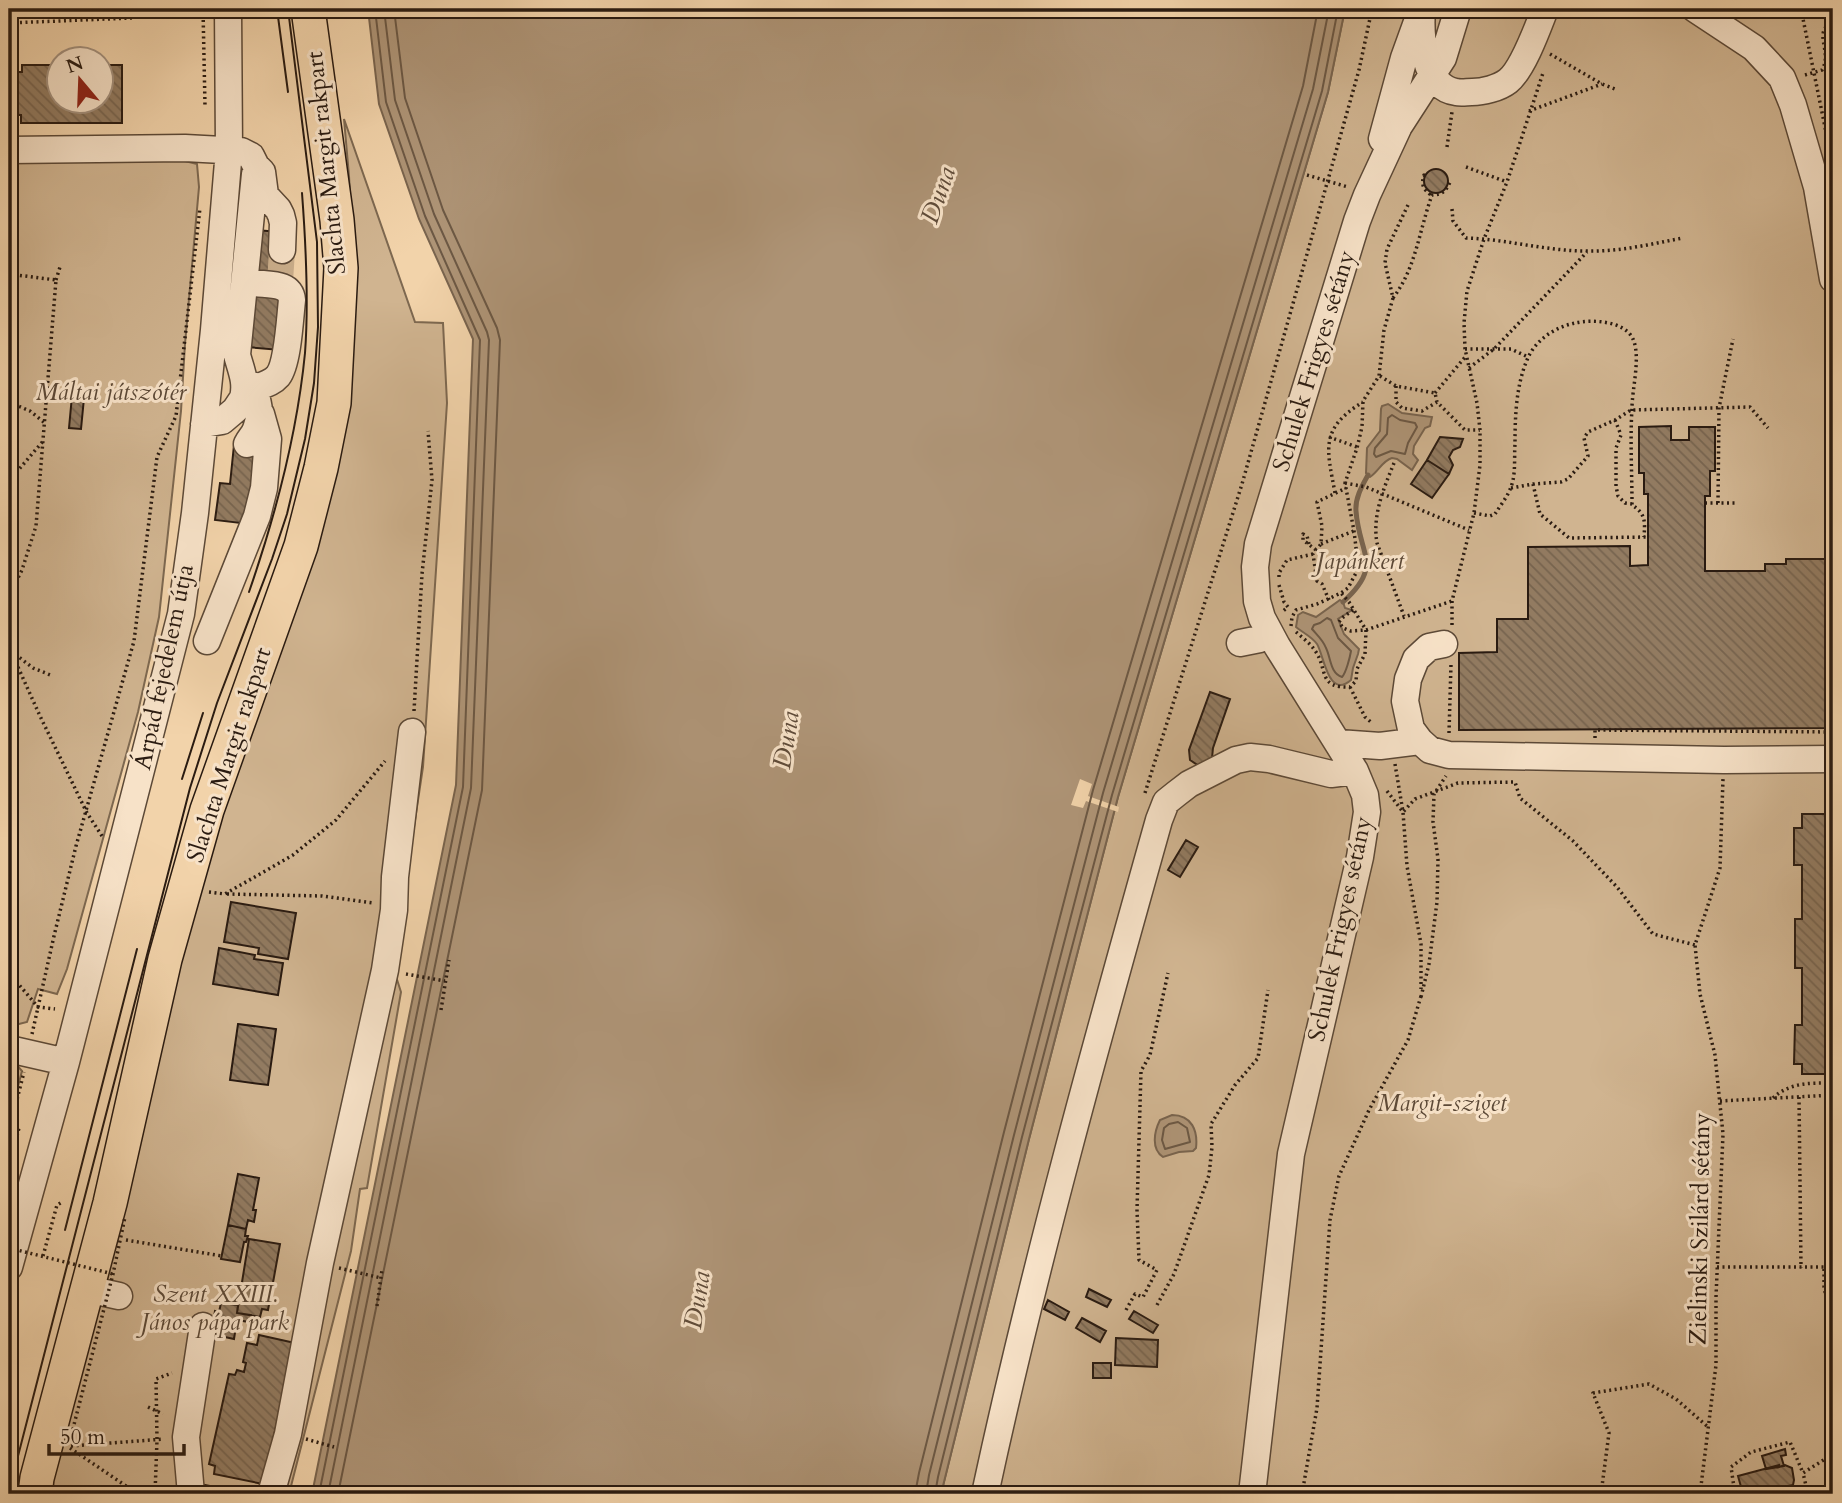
<svg xmlns="http://www.w3.org/2000/svg" width="1842" height="1503" font-family="Cardo,serif">
  <defs>
    <pattern id="building-back-hatch" width="6" height="6" patternUnits="userSpaceOnUse" patternTransform="scale(1.75)"><rect width="6" height="6" fill="#927b61"/><path d="M-1 5l2 2M0 0l6 6M5-1l2 2" fill="none" stroke="#77644f"/></pattern>
  </defs>
  <rect width="100%" height="100%" fill="#f2d3aa"/>
  <filter id="stains"><feTurbulence type="fractalNoise" baseFrequency=".00286" numOctaves="4"/><feColorMatrix values="0 0 0 0 .2 0 0 0 0 .09 0 0 0 0 .02 0 0 0 .5 -.17"/></filter>
  <radialGradient id="worn" r=".72"><stop offset=".6" stop-color="#630" stop-opacity="0"/><stop offset="1" stop-color="#630" stop-opacity=".3"/></radialGradient>
  <!-- green -->
  <path fill="#d0b490" stroke="#7d6850" stroke-width="2" d="M1345,9h488v1485h-892l88,-355 89,-342 210,-705z
    M344,119l71,203 28,1 4,80 -24,364 -30,200 8,25 -34,196 -7,1 -9,62 -62,243h-238l8,-51 140,-603 124,-314 27,-151 5,-96 -6,-103z
    M177,159l20,5 2,23 -14,157 -4,67 -22,206 -21,95 -71,257 -10,25 -19,-5 -11,33 -8,2h-10v-861z
    M9,1062l6,1 7,8 -13,49z"/>
  <!-- water -->
  <path fill="#ae9476" stroke="#79644e" stroke-width="2" d="M368,9h977l-17,83 -210,705 -89,342 -88,355h-629l144,-709 17,-446 -54,-120 -40,-115z
    M1388,404l14,9 30,4 -2,9 -5,2 -11,18 -1,8 5,6 -6,10 -15,-11 -5,-1c-10,3 -13,13 -22,19l-4,-4 1,-25 13,-17 1,-22 1,-3z
    M1340,600l3,2 2,6 7,2 -14,9 6,15 15,15 -1,5 -5,14 -2,12c-23,20 -27,-25 -34,-36 -6,-8 -14,-11 -21,-17l2,-12 5,-3 13,5z
    M1172,1115c20,0 26,16 24,33l-3,3 -14,1 -16,5c-12,-8 -9,-25 -3,-37z"/>
  <!-- pier -->
  <path fill="#f2d3aa" d="M1080,779l12,5 -4,12 31,11 -1,5 -32,-11 -3,7 -12,-3z"/>
  <g fill="none" stroke-linecap="round" stroke-linejoin="round">
    <!-- shore -->
    <path stroke="#6c5844" stroke-width="2" d="M1392,415l8,5 15,3 2,4 -9,16 -3,11 -14,-3 -15,6 -2,-3 1,-6 12,-14 1,-16z
      M1327,618l4,2 7,18 13,13c-1,6 -5,22 -9,26 -12,-4 -11,-19 -16,-29 -3,-8 -9,-13 -14,-19l2,-4 6,-2z
      M1178,1122l9,6 3,14 -25,7 -3,-9 2,-12 5,-4z
      M319,1494l144,-707 17,-447 -55,-124 -39,-114 -11,-93
      M328,1494l143,-706 18,-448 -2,-8 -53,-118 -39,-114 -11,-91
      M338,1494l144,-704 18,-450 -3,-12 -54,-118 -38,-112 -11,-89
      M915,1494l4,-21 85,-341 89,-342 210,-704 15,-77
      M926,1494l3,-19 85,-340 89,-342 210,-704 16,-80
      M935,1494l3,-17 84,-340 90,-342 210,-704 16,-82"/>
    <!-- stream -->
    <path stroke="#79644e" stroke-width="5" d="M1343,602c41,-37 16,-47 13,-91 -1,-13 6,-25 12,-36"/>
  </g>
  <!-- building -->
  <path fill="url(#building-back-hatch)" stroke="#2a1b11" stroke-width="2" d="M22,65h38v37h42v-37h20v58h-101v-8h-7l1,-43h7z
    M1424 181a12 12 0 1 1 24 0a12 12 0 1 1-24 0Z
    M256,230l23,2 11,19 -4,32 -35,-3z
    M241,279l45,4 -6,67 -45,-4z
    M72,396l12,2 -3,31 -12,-1z
    M1671,426v14h18v-13h26v44h-5v25h-5v75h60v-7h21v-5h47v169l-374,2v-77l38,-1v-33h31v-72l102,-1v20l18,-1v-71h-4v-21h-5v-46z
    M1440,437l23,2 -3,8 -7,3 -4,7 4,8 -4,9 -22,-14z
    M234,445l24,3 -9,76 -34,-4 5,-37 10,1z
    M1427,460l22,14 -17,24 -21,-14z
    M1210,692l20,7 -17,49 -1,10 -13,8 -9,-6 -1,-10z
    M1802,814h31v260h-31v-10h-8l1,-39h7v-57h-7v-49h7v-54h-8v-37h8z
    M1186,840l12,7 -18,30 -12,-7z
    M231,902l65,11 -8,46 -30,-5 1,-6 -35,-6z
    M219,948l36,7 -1,4 29,4 -5,32 -65,-11z
    M238,1024l38,5 -8,56 -38,-5z
    M238,1174l21,4 -6,32h3l-2,12 -6,-2 -2,9 -18,-4z
    M228,1225l18,4 -1,7h3l-2,6h-2l-4,20 -19,-3z
    M249,1239l31,5 -12,66 -6,-1 -2,8 -23,-4z
    M1089,1289l22,11 -4,7 -21,-10z
    M1048,1300l21,12 -4,8 -21,-11z
    M221,1303l17,2 -1,8 14,2 -2,7 -12,-2 -3,19 -23,-5 4,-23 4,1z
    M1134,1311l24,14 -5,8 -24,-14z
    M1082,1318l24,13 -6,11 -24,-14z
    M259,1335l36,8 -32,141 -49,-10 1,-8 -6,-2 20,-90 6,1 2,-5 7,2 2,-9 -3,-1 4,-19 10,2z
    M1116,1338l42,2 -1,27 -42,-2z
    M1093,1363h18v15h-18z
    M1785,1449l1,6 -5,1 3,10 -18,3 -4,-13z
    M1779,1465v2l6,-2 7,3 2,12 -1,5 -9,2 1,2 -20,5h-22l-5,-18z
    M205,1485l10,2 -1,7h-11z"/>
  <g fill="none" stroke-linecap="round" stroke-linejoin="round">
    <!-- minor-tunnel -->
    <path stroke="#caae8b" stroke-width="26" stroke-dasharray="26 13" stroke-linecap="butt" d="M280,282l2,-32"/>
    <!-- minor casing -->
    <g stroke="#5c4937" stroke-width="29">
      <path id="minor" d="M1422,9c-2,25 1,78 34,83 5,1 11,0 16,0 11,0 27,-4 36,-11 15,-12 30,-54 37,-72
        M1695,9l59,39 28,30 11,27 24,82 16,92
        M1382,139l22,-81 13,-36
        M9,150l176,-2 56,3 10,5 5,10 6,6 3,23 13,14 3,6 2,8 -1,27
        M245,281c15,6 45,-2 47,19 -2,17 -4,63 -14,76 -6,7 -16,10 -24,12 4,15 8,26 2,41 -2,6 -6,9 -9,15
        M243,398c4,-16 -2,-28 -6,-43l18,-181
        M204,424l18,-3 13,-11 8,-12 13,-12
        M207,641l50,-125 7,-28 4,-49 -7,-25
        M1240,643l20,-4 9,-5
        M1444,644l-15,3 -13,12 -8,20 -3,22 6,28 9,12 10,9 19,5 275,5 109,-1
        M1338,743l42,3 40,-5
        M9,1049l57,13
        M9,1267l57,-205 115,-448 14,-101 19,-183 15,-180 -1,-141
        M87,1289l32,7
        M191,1494l-5,-57 17,-111
        M271,1494l17,-60 32,-171 65,-293 9,-60 1,-33 17,-145
        M985,1494c49,-227 111,-450 174,-674l7,-18 10,-8 13,-10 47,-24 14,-3 19,2 62,15 24,-3
        M1252,1494l39,-340 69,-297 7,-45 -2,-17 -10,-24 -78,-125 -15,-28 -5,-17 -2,-34 3,-23 99,-323 10,-26 32,-69 44,-68 15,-49"/>
    </g>
    <!-- major casing -->
    <g stroke="#2a1b11" stroke-width="36">
      <path id="major" d="M35,1494l2,-16 73,-275 55,-244 42,-149 94,-264 20,-78 13,-65 7,-135 -4,-48 -29,-211"/>
    </g>
    <!-- path -->
    <path stroke="#2a1b11" stroke-width="3.5" stroke-dasharray="2 3.5" stroke-linecap="butt" d="M203,9l2,97
      M1801,9l25,123
      M1829,9l4,17
      M9,23l123,-5
      M1550,54l52,30 13,5
      M1805,75l17,-5c11,-19 -10,-37 10,-48
      M1529,111l73,-27
      M1447,147l5,-35
      M1466,167l41,15
      M1307,175l41,12
      M1425,176l-1,-1c-3,10 -1,14 7,20
      M1452,209l1,12 13,17c40,1 79,13 120,13 33,1 65,-7 97,-13
      M9,274l47,6 -20,246 -14,44 -13,26
      M56,280l4,-13
      M1393,298c23,-30 26,-67 39,-103 10,0 14,-4 18,-13h-2
      M1465,349h46l17,8
      M1469,368l25,-19 93,-97
      M1380,376l16,10 39,7 2,9
      M1396,386v16l6,6 20,3 15,-9 28,28h15
      M1435,393l31,-37
      M9,402l21,9 15,12
      M1615,420l6,15 -5,13v38l2,10 7,7 7,1
      M1329,437l28,10
      M1394,463c-10,25 -22,52 -17,80l27,73
      M9,481l35,-41
      M1345,483l21,4 103,43
      M1533,484l7,30 29,24 79,-1
      M1511,488l22,-4 28,-2 7,-3 20,-23 -4,-18 4,-6 27,-12 16,-10 119,-3 18,21
      M1335,493c-8,-44 -16,-64 28,-91
      M1705,503h33
      M1718,503l1,-95 14,-69
      M1474,513l16,3 5,-2c5,-8 13,-18 16,-27 5,-13 3,-29 4,-43 0,-27 1,-58 12,-84 8,-20 28,-33 48,-37 17,-4 50,-2 58,16 8,18 -1,50 -1,69 -2,32 0,65 0,97 14,9 13,17 12,32
      M1309,544l-2,-8 -4,-2v6l13,10
      M1321,544l33,-13
      M1279,577v-4l8,-13 26,-6
      M1279,585l5,17 4,5 -5,4
      M1329,600l-7,-16 -5,-3 -4,-27 8,-10 1,-18 -5,-24 29,-14
      M1353,610l-11,8 -3,4 4,6 8,3 15,-1 86,-29
      M1452,625v-24l22,-88 6,-48v-35l-3,-27 -12,-54 -1,-26 3,-32 17,-52 23,-57 36,-109
      M1291,626l1,-9 4,-7 21,-6 24,-11 7,-5 9,-17 1,-7 -4,-33 -9,-48 12,-35 5,-21 1,-26 16,-25 5,-46 9,-32 -8,-35 2,-14 21,-44
      M1296,632c7,6 15,12 20,20 12,19 2,36 34,35l6,-6 1,-12 8,-15 1,-24 -17,-28 -8,-9
      M9,647l31,69 47,97 15,23
      M11,651l22,17 20,8
      M1350,687l15,30 7,6
      M414,711l8,-137 10,-94 -4,-49
      M1449,733l2,-69
      M1595,738v-8l238,2
      M1395,764l8,48 4,54 14,78v45
      M1387,791l16,21 12,-13 43,-16 57,-1 5,16 53,43 44,46 36,47 42,11
      M1145,793l97,-309 117,-414 13,-61
      M209,892l16,2 68,-39 43,-35 49,-59
      M227,894l95,2 51,7
      M9,973l29,34 17,2
      M406,974l39,7
      M1421,997l8,-33 8,-62 1,-43 -5,-37 1,-28 12,-18
      M441,1010l8,-50
      M32,1034l22,-98 22,-90 58,-205 23,-184 19,-41 24,-208
      M1799,1097l2,171
      M1773,1098c17,-16 38,-15 60,-15
      M1720,1101l113,-6
      M9,1116l3,2 7,10 -10,40
      M9,1131l15,-59
      M126,1240l96,16
      M43,1256l14,-51 5,-3
      M1717,1267h116
      M339,1268l42,10
      M1824,1269v18l9,42
      M1157,1305l17,-31 35,-99 3,-28 -1,-23 24,-39 23,-27 10,-68
      M377,1306l5,-36
      M1126,1310l9,-16 8,3 14,-27 -18,-10 -2,-50 4,-139 9,-16 18,-82
      M148,1407l15,7
      M306,1439l28,8
      M71,1446l93,-7
      M70,1448l59,40 10,6h5
      M155,1494l2,-54 -1,-61 16,-6
      M1302,1494l15,-86 13,-188 9,-44 30,-66 39,-70 13,-44
      M1601,1494l8,-61 -16,-40 56,-9 27,15 32,28
      M1700,1494l16,-129v-68l7,-163 -8,-79 -15,-61 -5,-49 25,-77 3,-89
      M1735,1494l-4,-27 20,-15 39,-10 13,31
      M1808,1494l-5,-21 30,-19"/>
    <!-- minor -->
    <use href="#minor" stroke="#f7e2c8" stroke-width="26"/>
    <!-- major -->
    <use href="#major" stroke="#f2d3aa" stroke-width="33"/>
    <!-- tram -->
    <path stroke="#2a1b11" stroke-width="2" d="M277,9l11,83
      M249,592c27,-78 48,-157 56,-239 4,-53 1,-107 -3,-160
      M182,779l21,-66
      M65,1230l72,-281
      M9,1491l181,-703 27,-85 55,-144 15,-45 18,-75 9,-56 4,-56 -1,-85 -29,-233"/>
    <!-- path-bridge -->
    <path stroke="#2a1b11" stroke-width="3.5" stroke-dasharray="2 3.5" stroke-linecap="butt" d="M9,1248l104,26
      M70,1440l43,-166 12,-57"/>
  </g>
  <g text-anchor="middle" dominant-baseline="central" stroke-width="6" stroke-linejoin="round" paint-order="stroke">
    <!-- street labels -->
    <g font-size="24" fill="#2a1b11" stroke="#f7e2c8">
      <text transform="translate(326 163) rotate(-96)">Slachta Margit rakpart</text>
      <text transform="translate(1314 361) rotate(-73)">Schulek Frigyes sétány</text>
      <text transform="translate(164 667) rotate(-78)">Árpád fejedelem útja</text>
      <text transform="translate(229 755) rotate(-72)">Slachta Margit rakpart</text>
      <text transform="translate(1340 929) rotate(-78)">Schulek Frigyes sétány</text>
      <text transform="translate(1700 1229) rotate(-89)">Zielinski Szilárd sétány</text>
    </g>
    <!-- park labels -->
    <g font-size="24" font-style="italic" fill="#5c4937" stroke="#f7e2c8">
      <text x="111" y="392">Máltai játszótér</text>
      <text x="1360" y="561">Japánkert</text>
      <text x="1442" y="1103">Margit-sziget</text>
      <text x="215" y="1294">Szent XXIII.<tspan x="215" dy="28">János pápa park</tspan></text>
    </g>
    <!-- water labels -->
    <g font-size="26" font-style="italic" fill="#5f4b39" stroke="#f7e2c8">
      <text transform="translate(938 195) rotate(-71)">Duna</text>
      <text transform="translate(786 740) rotate(-81)">Duna</text>
      <text transform="translate(697 1300) rotate(-81)">Duna</text>
    </g>
  </g>
  <!-- margin -->
  <rect width="1842" height="1503" fill="none" stroke="#f2d3aa" stroke-width="35"/>
  <rect x="10" y="10" width="1821" height="1482" fill="none" stroke="#2a1b11" stroke-width="3.5"/>
  <rect x="18" y="18" width="1807" height="1468" fill="none" stroke="#2a1b11" stroke-width="2"/>
  <!-- north arrow -->
  <g transform="translate(80 80) rotate(341)"><circle r="33" fill="#f7e2c8" stroke="#a5927f" stroke-width="2"/>
  <path d="M0-5L12 26L0 18L-12 26Z" fill="#8f2418"/>
  <text y="-10" font-size="19" font-weight="bold" text-anchor="middle" fill="#2a1b11">N</text>
  </g>
  <!-- scale -->
  <path d="M49 1444v10h135v-10" fill="none" stroke="#2a1b11" stroke-width="3.5"/>
  <text x="60" y="1444" font-size="21" fill="#2a1b11" stroke="#f7e2c8" stroke-width="5" paint-order="stroke">50 m</text>
  <rect width="100%" height="100%" filter="url(#stains)"/>
  <rect width="100%" height="100%" fill="url(#worn)"/>
</svg>
